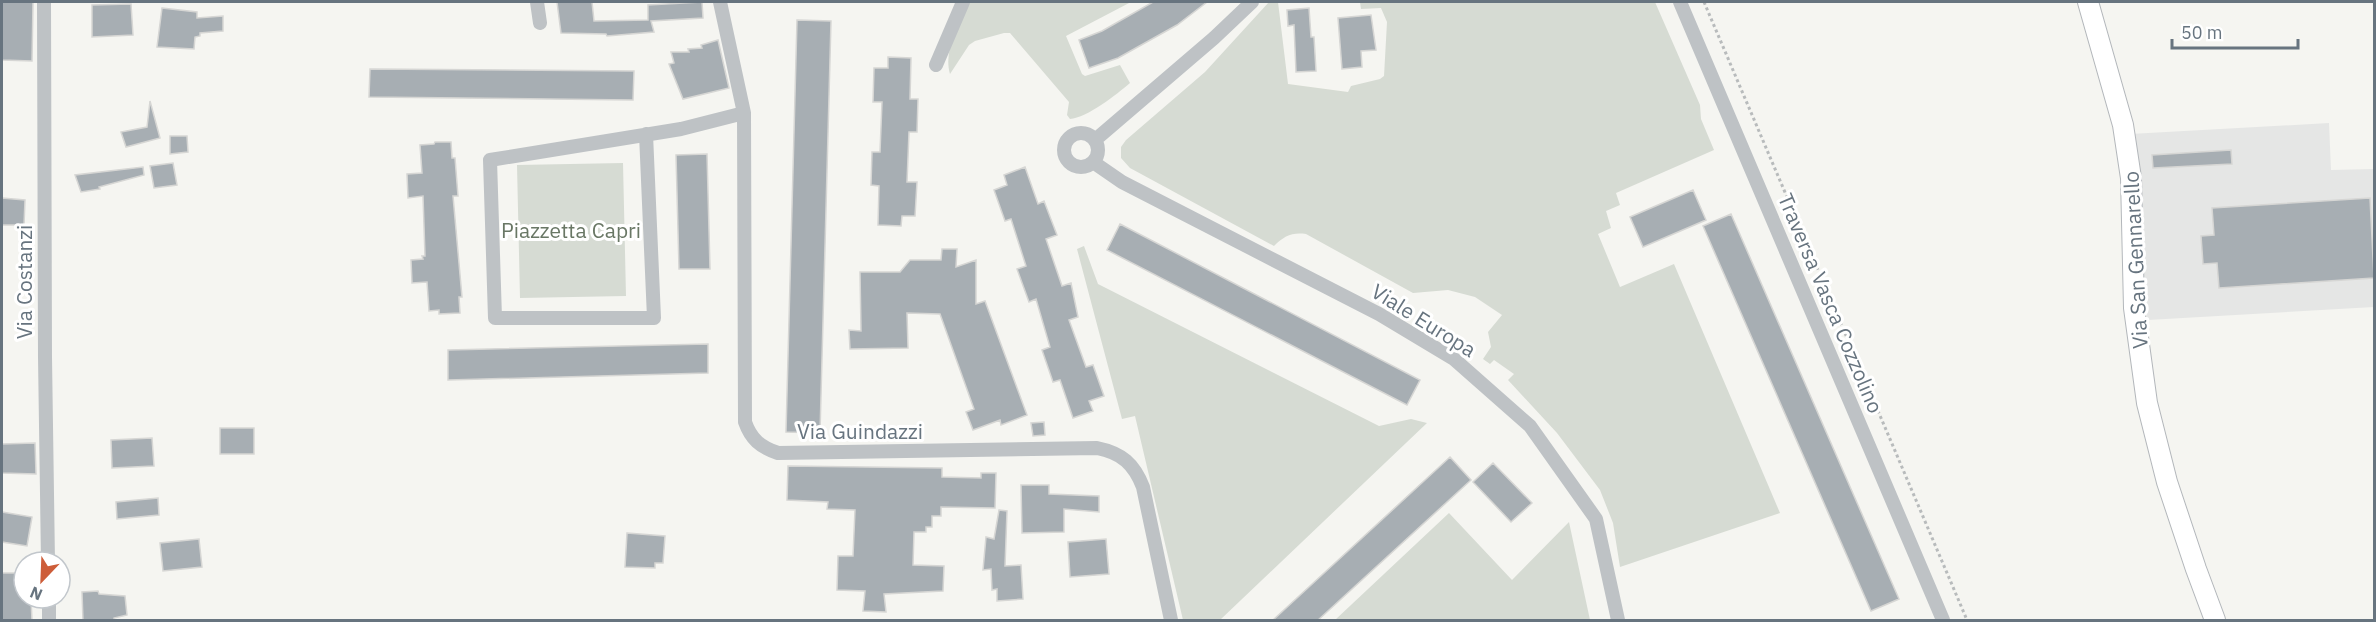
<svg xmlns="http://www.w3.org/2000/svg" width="2376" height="622" font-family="'IBM Plex Sans',sans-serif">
  <rect width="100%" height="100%" fill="#f5f5f1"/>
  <!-- built -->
  <path fill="#e5e6e5" d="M2329,123l2,47 43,-1v138l-226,13 -3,-11 -5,-146 -7,-7 -3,-22z"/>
  <!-- green -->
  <path fill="#d6dbd3" d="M968,2h163l-65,34 16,38 3,2 35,-11 10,18c-13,11 -43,35 -60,36l-3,-4 2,-13 -53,-62 -6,-7h-6l-29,8 -6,4 -19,29c-7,-24 9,-50 18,-72z
    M1269,2h9l10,82 60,8 3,-6 29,-7 4,-3 3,-54 -6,-14 -20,1 -1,-7h295l45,103 1,14 13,31 -98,43 4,12 -14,6 5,17 -13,6 22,53 54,-23 106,249 -160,54 -7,-44 -13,-33 -43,-57 -49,-53 6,-6 -20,-14 -4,4 -7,-5 8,-12 -3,-15 14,-17 -27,-18 -27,-7 -35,3 -107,-59c-14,-2 -22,2 -32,12l-144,-78 -9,-10v-11l5,-7 79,-68z
    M623,163l3,133 -106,2 -3,-133z
    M1084,246l14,38 281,142 32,-7 16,4 -207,197h-37l-48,-204 -13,3 -45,-170z
    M1449,513l63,67 57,-58 21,98h-255z"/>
  <!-- building -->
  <path fill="#a7aeb3" stroke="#d6d6d4" stroke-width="1.5" d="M2,2h31l-1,59 -30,-1z
    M557,2h35l2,19 54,-1v-15l54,-3 1,16 -52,3 3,11 -47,4 -1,-2 -45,-1z
    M1153,2h54l-30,23 -59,33 -29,10 -10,-28 23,-9z
    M131,4l2,31 -41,2v-32z
    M162,8l35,4v6l26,-2v15l-23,2v3l-5,1 -1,12 -37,-2z
    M1309,8l2,29h3l2,34 -20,1 -2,-47 -6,1 -1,-16z
    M1371,15l5,35 -15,1 1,16 -20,2 -4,-51z
    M797,20l34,1 -11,412 -34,-1z
    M718,40l11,48 -46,11 -14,-35 5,-1 -3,-11h18l-1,-3 14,-1 -1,-3z
    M888,57l23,1 -1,41h8l-1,33h-8l-2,50h10l-2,34h-13l-1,10 -23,-1 1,-39 -8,-1 1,-33h8l2,-50h-9l1,-34h14z
    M370,69l264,2 -1,29 -264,-3z
    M150,101l10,37 -34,9 -5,-15 26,-5z
    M170,136h17l1,16 -18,2z
    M435,142h16l1,16h3l3,38h-5l9,101h-3l1,16 -21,1v-4l-10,1 -2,-29 -15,1 -1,-23 12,-1 -1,-3h3l-2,-60 -15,2 -1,-24 15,-1 -2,-28 14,-1z
    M2231,150l1,14 -79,4 -1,-13z
    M707,154l3,115h-31l-3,-114z
    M173,163l4,22 -23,3 -4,-22z
    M143,167l1,8 -45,12 1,2 -19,3 -6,-17z
    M1025,167l13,37 6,-3 13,34 -11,4 16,47 9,-3 7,34 -9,3 17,47 7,-2 11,31 -15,5 4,10 -20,7 -13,-38 -7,2 -11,-32 8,-3 -14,-48 -7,3 -12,-33 9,-3 -15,-47 -6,2 -11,-31 13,-5 -3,-10z
    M1693,190l13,30 -63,27 -13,-30z
    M2,198l23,2 -1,25h-22z
    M2370,198l4,80 -155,10 -2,-25 -14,1 -2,-28 13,-1 -2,-27z
    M1731,214l168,385 -28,12 -168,-385z
    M1120,224l300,156 -13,25 -300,-155z
    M942,249h15l-1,18 20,-7v44l9,-3 42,114 -26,10 -1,-5 -27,10 -7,-18 8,-3 -34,-95 -33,-1 1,35 -58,1 -1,-19 12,1 -1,-59h40l10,-12h31z
    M708,344v29l-260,7v-30z
    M1044,422l1,13 -12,1 -2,-13z
    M220,428h34v26h-34z
    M152,438l2,28 -42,2 -1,-28z
    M35,443l1,31 -34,-1v-29z
    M1450,457l21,23 -154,141h-45z
    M1493,463l39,40 -21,19 -38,-40z
    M788,466l154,2v9l39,1v-5h15l-1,35 -54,-1v9h-9v11h-6v5h-12l-1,33 31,1 -1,25 -59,3 2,18 -23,-1 2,-20 -28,-1 1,-34h15l2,-46 -28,-1 1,-7 -41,-2z
    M1021,485h28v9l50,2v16l-35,-3v23l-42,1z
    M158,498l1,17 -42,4 -1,-17z
    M999,510l8,1 -2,55 16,-1 2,34 -26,2v-12l-5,1 -1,-21 -8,1 3,-33 8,2z
    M2,512l30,5 -5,29 -25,-4z
    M627,533l38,3 -2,27h-8v5l-30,-1z
    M199,539l3,28 -39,4 -3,-28z
    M1106,539l3,35 -39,3 -2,-35z
    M2,573h22v25h7l1,23h-30z
    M98,591l1,3 26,2 2,19 -13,3v3h-31l-1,-29z"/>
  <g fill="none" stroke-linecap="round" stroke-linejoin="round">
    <!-- secondary casing -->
    <g stroke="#b3b7bb" stroke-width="22">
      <path id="secondary" d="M2088,2l35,123 8,53 3,130 13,95 20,79 29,87 19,51"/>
    </g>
    <!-- path -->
    <path stroke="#b8bbbc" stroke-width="3" stroke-dasharray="3 3" stroke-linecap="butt" d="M1704,2l263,618"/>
    <!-- street -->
    <path stroke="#bec2c5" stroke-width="14" d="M44,2l1,355 3,205
      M537,2l3,21
      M720,2l24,111 1,309c6,17 15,25 33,31l319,-5c25,5 37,16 46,39l28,133
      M1680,2l263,618
      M936,65l27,-63
      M1064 150a17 17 0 1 1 34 0a17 17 0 1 1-34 0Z
      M646,134l8,184h-159l-5,-158 191,-31 63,-16
      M1095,140l119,-102 38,-36
      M1093,162l29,20 257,132 75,45 76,67 66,93 22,101
      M49,598v22"/>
    <!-- secondary -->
    <use href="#secondary" stroke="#fff" stroke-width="20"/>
  </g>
  <g text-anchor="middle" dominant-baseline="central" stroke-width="6" stroke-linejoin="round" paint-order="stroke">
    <!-- park labels -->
    <g font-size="21" fill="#697765" stroke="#fff">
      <text x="571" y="230">Piazzetta Capri</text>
    </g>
    <!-- street labels -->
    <g font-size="21" fill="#67747f" stroke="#fff">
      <text transform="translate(2135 260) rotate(-93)">Via San Gennarello</text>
      <text transform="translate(24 282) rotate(-90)">Via Costanzi</text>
      <text transform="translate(1831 303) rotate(67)">Traversa Vasca Cozzolino</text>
      <text transform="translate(1424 320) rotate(32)">Viale Europa</text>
      <text x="860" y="431">Via Guindazzi</text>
    </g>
  </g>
  <!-- border -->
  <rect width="2376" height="622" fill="none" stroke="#67747f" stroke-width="6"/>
  <!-- north arrow -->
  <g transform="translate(42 580) rotate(203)"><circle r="28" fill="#ffffff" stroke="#c2c7cc" stroke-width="1.5"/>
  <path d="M0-4.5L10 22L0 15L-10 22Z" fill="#cd5d39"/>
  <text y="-9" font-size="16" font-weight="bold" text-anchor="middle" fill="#67747f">N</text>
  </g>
  <!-- scale -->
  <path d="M2172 39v9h126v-9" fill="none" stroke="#67747f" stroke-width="3"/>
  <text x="2181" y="39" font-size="18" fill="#67747f" stroke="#ffffff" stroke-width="4.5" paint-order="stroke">50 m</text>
</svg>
